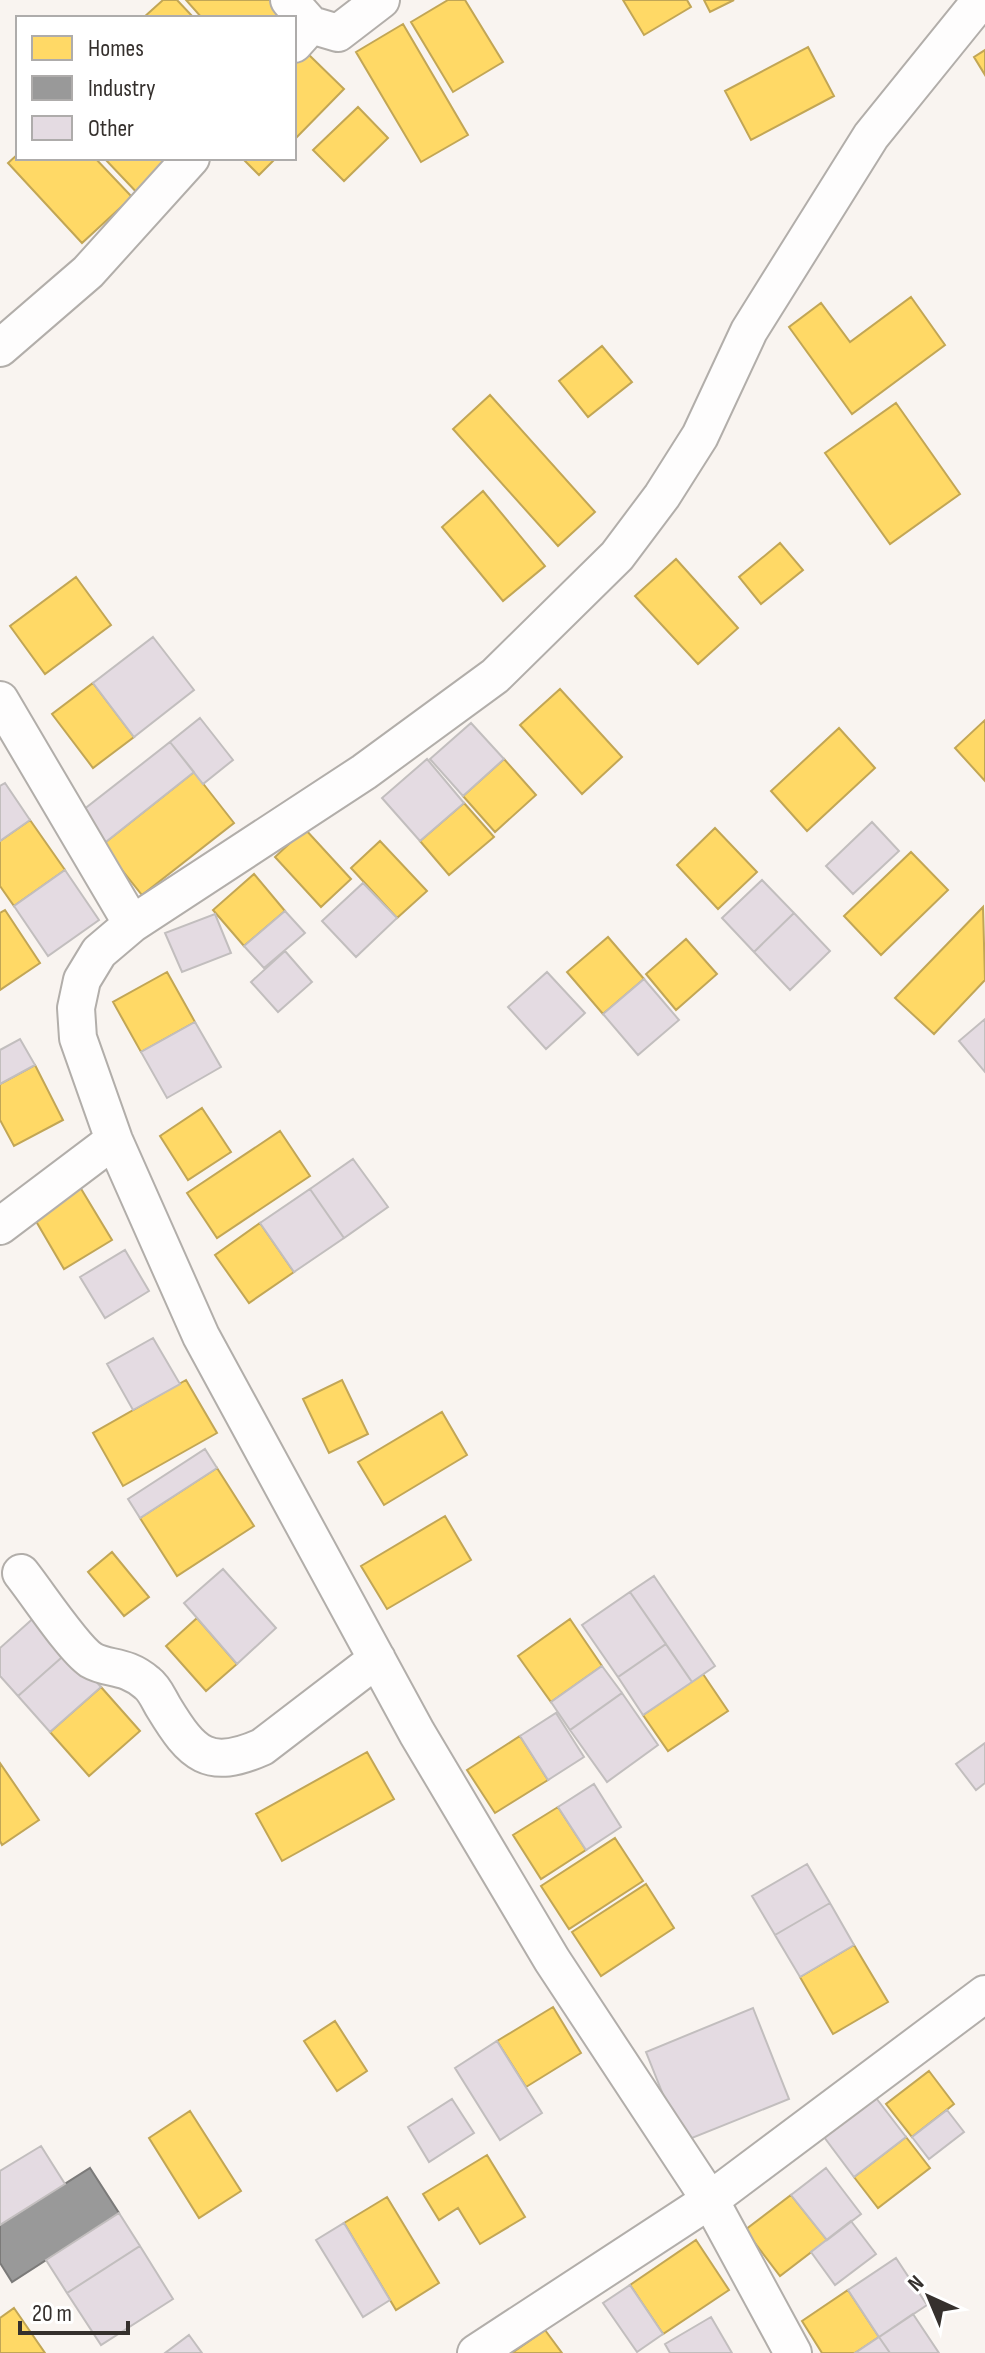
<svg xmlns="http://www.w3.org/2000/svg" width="985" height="2353" font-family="'Sofia Sans Condensed',sans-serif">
  <rect width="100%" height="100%" fill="#f9f4f0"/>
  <!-- homes -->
  <path fill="#ffd966" stroke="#c2a655" stroke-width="2" d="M163,0h14l17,18h-51z
    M186,0h92l16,18h-92z
    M448,0h17l38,62 -50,30 -42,-70z
    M623,0h64l4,7 -47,28z
    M704,0h30l-24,12z
    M403,24l65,111 -47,27 -65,-110z
    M808,47l26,49 -83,44 -26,-49z
    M985,50v25l-11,-18z
    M306,52l38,37 -50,51v-76z
    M358,107l30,31 -44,43 -31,-31z
    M18,154v4h77l37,39 -50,46 -74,-80z
    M104,158h83l-44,41z
    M242,158h34l-17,17z
    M911,297l34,48 -93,69 -63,-87 32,-24 29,39z
    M602,346l30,36 -44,35 -29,-36z
    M490,395l105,117 -37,34 -105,-117z
    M896,403l64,91 -70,50 -65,-91z
    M483,491l62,75 -42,35 -61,-74z
    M780,543l23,27 -42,34 -22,-27z
    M676,559l62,69 -40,36 -63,-68z
    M76,577l35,48 -66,49 -35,-48z
    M93,683l41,54 -41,31 -41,-54z
    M560,689l62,68 -40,37 -62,-69z
    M985,720v61l-30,-33z
    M839,728l36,40 -68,63 -36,-40z
    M504,759l32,36 -41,37 -32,-36z
    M194,772l40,51 -92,72 -40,-50z
    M464,803l30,34 -45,38 -29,-34z
    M30,820l35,50 -51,36 -14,-20v-45z
    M715,828l42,44 -39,37 -41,-44z
    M305,829l46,50 -30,28 -46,-50z
    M380,841l47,50 -30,27 -46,-50z
    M911,852l37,38 -67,65 -37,-39z
    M254,874l31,37 -41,35 -31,-36z
    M983,907l2,73 -51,54 -39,-36z
    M5,910l35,53 -40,27v-77z
    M608,937l36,42 -41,35 -36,-42z
    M686,939l31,35 -41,36 -30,-36z
    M167,972l28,50 -54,30 -28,-50z
    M35,1065l28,55 -49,26 -14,-26v-36z
    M202,1108l29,44 -43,28 -28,-44z
    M280,1131l30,45 -93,62 -30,-45z
    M80,1187l32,53 -48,29 -31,-53z
    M260,1223l34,49 -45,31 -34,-48z
    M186,1380l31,53 -94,53 -30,-53z
    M342,1380l26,54 -39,19 -26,-54z
    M442,1412l25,43 -83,50 -26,-43z
    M217,1468l37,58 -77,50 -37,-58z
    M445,1516l26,44 -84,49 -26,-43z
    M112,1552l37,45 -25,19 -36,-44z
    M197,1618l40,46 -31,27 -40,-45z
    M570,1619l32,47 -51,36 -33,-46z
    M703,1674l25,37 -60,40 -25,-36z
    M101,1687l39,44 -51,45 -39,-44z
    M520,1736l28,44 -53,33 -28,-43z
    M367,1752l27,47 -112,62 -26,-47z
    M0,1763l39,57 -37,25 -2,-4z
    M558,1807l28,43 -45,29 -28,-44z
    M615,1838l28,43 -74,48 -28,-43z
    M646,1884l28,44 -73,48 -29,-44z
    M854,1945l34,57 -55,32 -33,-57z
    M553,2007l28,46 -55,34 -29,-46z
    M335,2021l32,50 -30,20 -33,-50z
    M929,2071l25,33 -42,33 -26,-33z
    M190,2111l51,80 -42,27 -50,-80z
    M906,2137l24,31 -52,40 -24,-31z
    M487,2155l38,62 -45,27 -22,-36 -19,12 -16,-26z
    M791,2195l36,45 -47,36 -35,-46z
    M387,2197l52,86 -43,27 -52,-87z
    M696,2240l33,50 -66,44 -33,-49z
    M848,2290l31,47 -24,16h-33l-20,-32z
    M14,2308l31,45h-45v-35z
    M545,2330l17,23h-50z"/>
  <!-- industry -->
  <path fill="#999" stroke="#7b7a79" stroke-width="2" d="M90,2168l29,45 -107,69 -12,-19v-38z"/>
  <!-- building -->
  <path fill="#e4dbe2" stroke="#c2bebe" stroke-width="2" d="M153,637l41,53 -60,47 -41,-54z
    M200,718l33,42 -30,24 -33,-42z
    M471,723l33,36 -41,37 -33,-37z
    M170,742l24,30 -92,73 -24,-31z
    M427,759l37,44 -44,38 -38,-43z
    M5,783l25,37 -30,21v-55z
    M872,822l27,29 -46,43 -27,-28z
    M65,870l34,50 -51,36 -34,-50z
    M762,880l32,33 -40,39 -32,-34z
    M363,883l34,35 -41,39 -34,-36z
    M285,911l20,22 -41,35 -20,-22z
    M794,913l36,38 -40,39 -36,-38z
    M215,914l16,39 -49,19 -17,-39z
    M285,951l27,31 -34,30 -27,-30z
    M547,972l38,41 -39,36 -38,-42z
    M644,979l35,41 -41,35 -35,-41z
    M985,1019v53l-26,-31z
    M195,1022l26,45 -54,31 -26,-46z
    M20,1039l15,26 -35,19v-34z
    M353,1159l35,48 -44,31 -34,-49z
    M310,1189l34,49 -50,34 -34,-49z
    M125,1250l24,41 -44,27 -25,-41z
    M153,1338l27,46 -47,26 -26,-46z
    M205,1449l12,19 -77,50 -12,-19z
    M223,1569l53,59 -39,36 -53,-61z
    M654,1576l61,90 -23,16 -62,-90z
    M630,1592l36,52 -48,33 -36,-52z
    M37,1615l32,36 -51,45 -18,-20v-28z
    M666,1644l26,38 -49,33 -25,-38z
    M69,1651l32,36 -51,45 -32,-36z
    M602,1666l20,27 -52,37 -19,-28z
    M622,1693l36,52 -51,37 -37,-52z
    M556,1713l28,44 -36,23 -28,-44z
    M985,1743v40l-9,7 -20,-26z
    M594,1784l27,43 -35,23 -28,-43z
    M807,1864l23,39 -55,32 -23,-39z
    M830,1903l24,42 -54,32 -25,-42z
    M753,2008l36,91 -107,43 -36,-90z
    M497,2041l45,72 -42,27 -45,-72z
    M873,2094l33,43 -52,40 -33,-44z
    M452,2099l22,34 -45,29 -21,-35z
    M947,2110l17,22 -35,27 -17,-22z
    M41,2146l24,38 -65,41v-54z
    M826,2168l35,46 -34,26 -36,-45z
    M119,2213l21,33 -73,47 -21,-33z
    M851,2221l25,33 -41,31 -24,-33z
    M344,2223l46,77 -27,17 -47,-77z
    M140,2246l33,53 -72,46 -34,-52z
    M896,2258l31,47 -48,32 -31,-47z
    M630,2285l33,49 -26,18 -34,-49z
    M913,2314l26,39h-49l-11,-16z
    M711,2317l21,36h-62l-5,-9z
    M189,2335l13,18h-37z
    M879,2337l11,16h-35z"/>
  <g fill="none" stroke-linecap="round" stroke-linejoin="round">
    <!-- minor casing -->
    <g stroke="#b2aeaa" stroke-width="40">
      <path id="minor" d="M289,0l22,25
        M294,44l17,-19 27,8 43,-33
        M0,348l88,-76 103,-114
        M0,700l132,224
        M0,1226l114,-86
        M21,1573c16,20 52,75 70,87 17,10 34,4 56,23 8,6 12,17 17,25 28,46 44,63 98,39l115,-88
        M476,2353l234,-153 275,-206
        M793,2353l-83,-153 -158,-240 -135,-227 -216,-397 -87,-196 -36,-102 -2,-30 6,-28 17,-28 33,-28 232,-152 131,-96 122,-120 45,-60 38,-60 49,-105 122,-195 110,-136"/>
    </g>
    <!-- minor -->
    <use href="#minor" stroke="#fefdfd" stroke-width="36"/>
  </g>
  <!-- legend -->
  <rect x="16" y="16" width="280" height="144" fill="#ffffff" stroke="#aeacab" stroke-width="2"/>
  <rect x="32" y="36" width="40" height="24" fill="#ffd966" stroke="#aeacab" stroke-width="2"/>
  <text x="88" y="56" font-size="24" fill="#35302d">Homes</text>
  <rect x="32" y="76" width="40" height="24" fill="#999999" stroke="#aeacab" stroke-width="2"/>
  <text x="88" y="96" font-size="24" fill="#35302d">Industry</text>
  <rect x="32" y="116" width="40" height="24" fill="#e4dbe2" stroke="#aeacab" stroke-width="2"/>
  <text x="88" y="136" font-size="24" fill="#35302d">Other</text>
  <!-- north arrow -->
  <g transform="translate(929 2297) rotate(316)" stroke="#ffffff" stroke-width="6" paint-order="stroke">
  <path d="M0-6L14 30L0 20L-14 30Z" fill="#35302d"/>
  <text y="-12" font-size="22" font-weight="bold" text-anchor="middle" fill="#35302d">N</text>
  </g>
  <!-- scale -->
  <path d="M20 2321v12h108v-12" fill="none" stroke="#35302d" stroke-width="4"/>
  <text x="32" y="2321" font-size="24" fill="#35302d" stroke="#ffffff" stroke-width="6" paint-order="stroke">20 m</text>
</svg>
